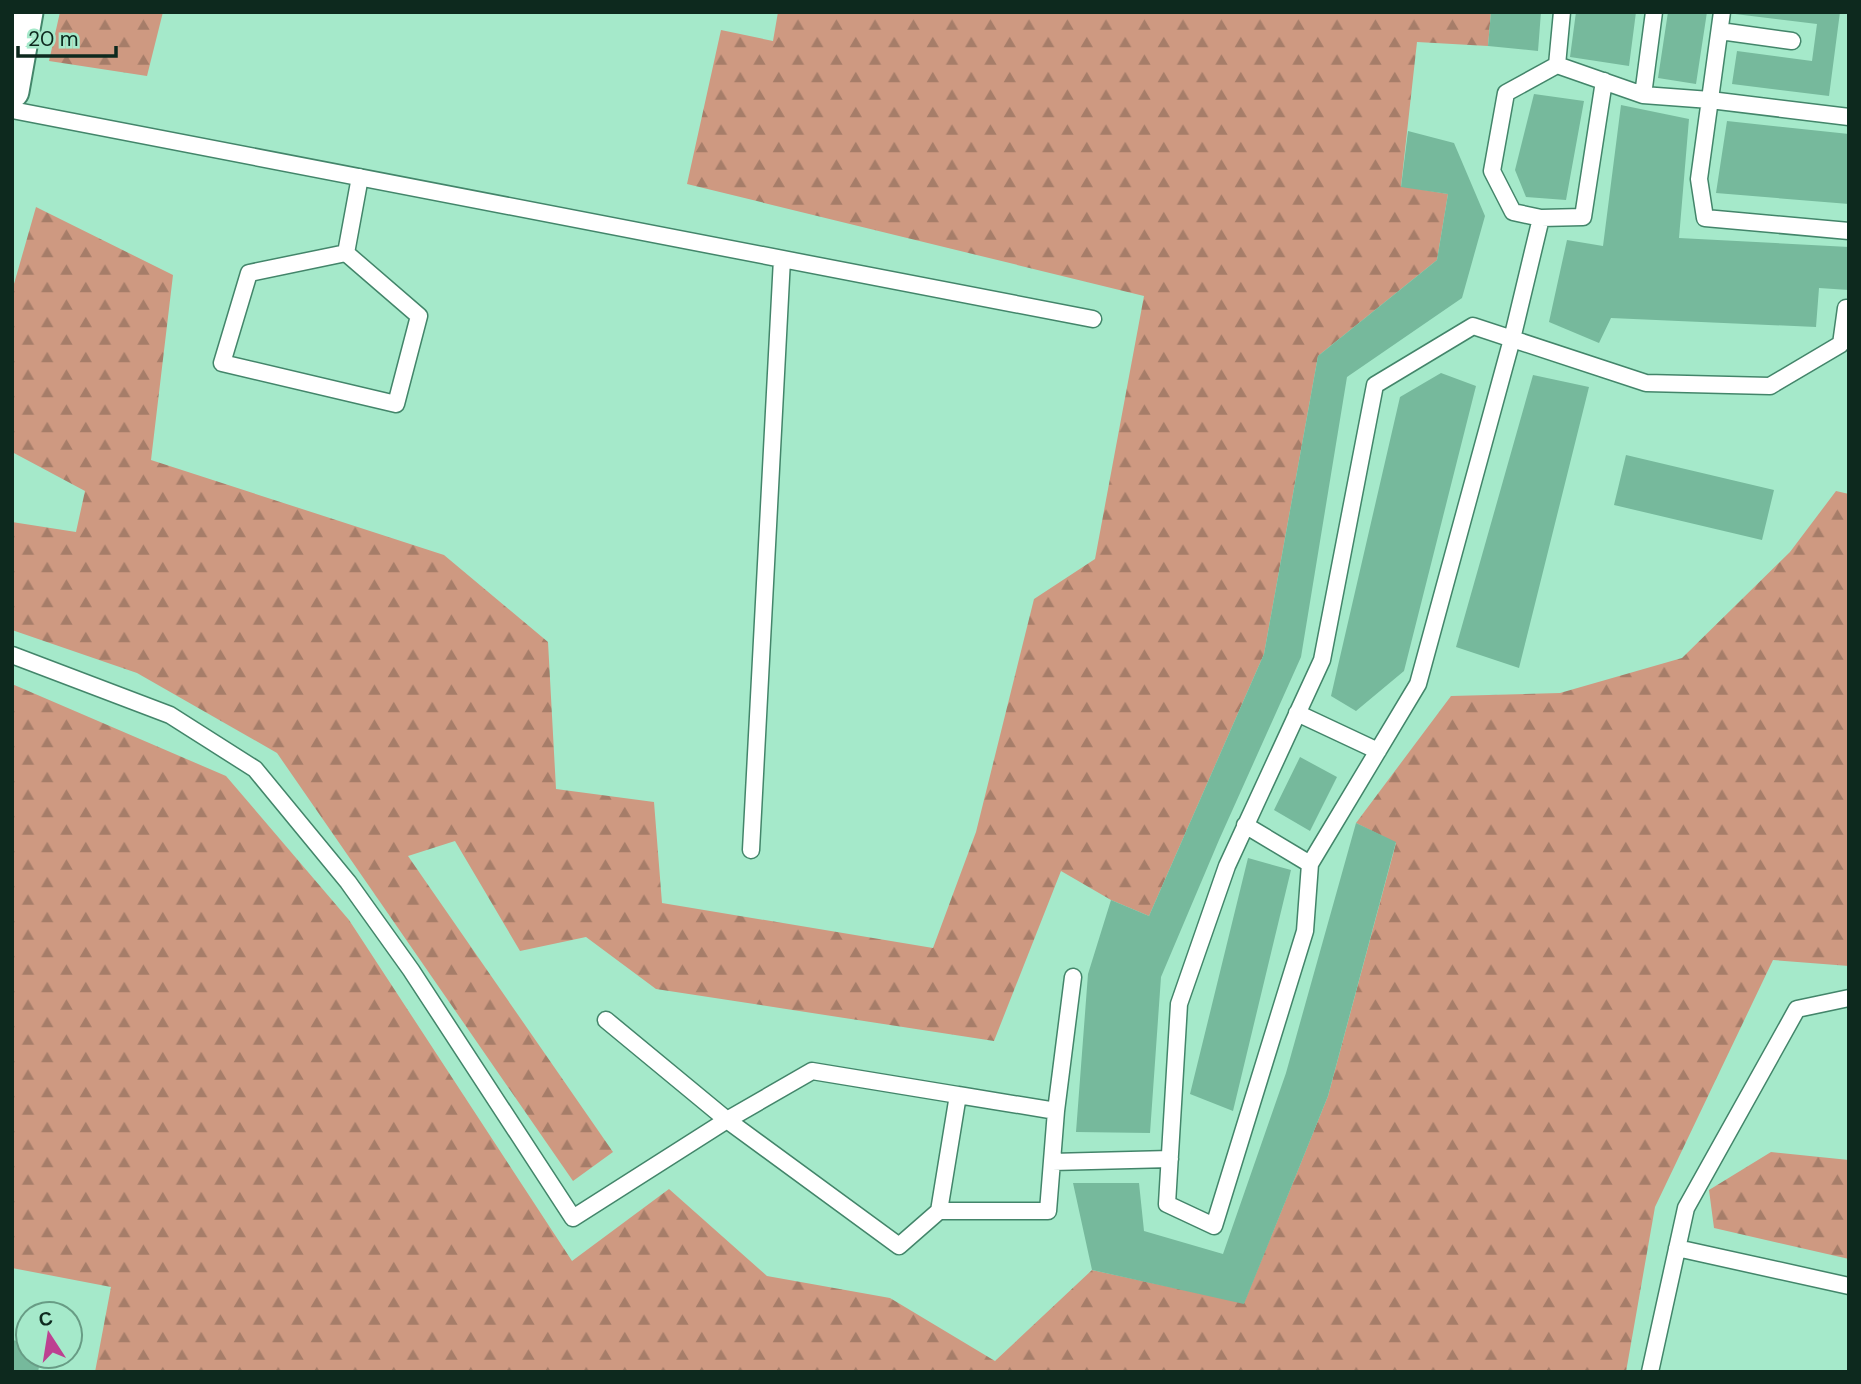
<svg xmlns="http://www.w3.org/2000/svg" width="1861" height="1384" font-family="'DM Sans',sans-serif">
  <defs>
    <pattern id="forest-firs" width="22" height="20" patternUnits="userSpaceOnUse" patternTransform="scale(1.75)"><rect width="22" height="20" fill="#ce9981"/><path d="M5 1l3.5 6h-7zM16 11l3.5 6h-7z" fill="#a67d69"/></pattern>
  </defs>
  <rect width="100%" height="100%" fill="#a5e9ca"/>
  <!-- forest -->
  <path fill="url(#forest-firs)" d="M60,12h103l-16,64 -98,-15z
    M778,12h713l-3,34 -71,-4 -16,144 47,8 -11,66 -119,96 -54,298 -115,262 -38,-16 -50,-29 -67,170 -338,-52 -70,-52 -66,14 -65,-110 -47,15 205,296 -40,29 -296,-428 -140,-80 -125,-43v-108l64,10 9,-41 -73,-39v-161l24,-84 137,68 -22,185 293,95 104,87 8,147 98,13 8,101 271,45 43,-116 58,-233 61,-40 49,-263 -457,-112 34,-154 52,11z
    M1836,491l13,3v472l-76,-6 -118,247 -29,165h-1531l16,-85 -99,-19v-584l214,92 123,144 223,341 97,-72 98,87 123,22 105,63 97,-91 152,33 84,-207 68,-253 -40,-20 95,-127 109,-3 122,-35 108,-106z
    M1771,1152l78,8v99l-135,-31 -5,-38z"/>
  <!-- building -->
  <path fill="#76b99c" d="M1491,12h50l-3,39 -50,-5z
    M1576,12h60l-7,54 -59,-9z
    M1668,12h39l-11,72 -38,-6z
    M1735,12h105l-11,84 -97,-12 5,-33 75,10 5,-37 -82,-10z
    M1534,94l50,7 -18,99 -40,-3 -11,-27z
    M1621,105l68,14 -10,119 170,9v43l-30,-2 -3,39 -205,-9 -12,25 -50,-21 18,-82 36,6z
    M1727,121l122,13v70l-133,-11z
    M1408,131l46,12 31,73 -23,82 -115,79 -46,280 -82,183 -58,137 -11,156 -74,-1 12,-158 23,-74 38,16 115,-262 54,-298 119,-96 11,-66 -47,-7z
    M1441,373l35,13 -72,285 -48,40 -25,-15 69,-299z
    M1533,375l56,12 -70,281 -63,-21z
    M1626,455l148,35 -12,50 -148,-35z
    M1300,757l37,20 -27,54 -36,-21z
    M1356,823l40,19 -68,254 -84,208 -152,-34 -19,-87h66l5,48 79,23 63,-181z
    M1248,858l43,12 -58,241 -43,-17z
    M12,1340l16,3v13h13l-3,16h-26z"/>
  <g fill="none" stroke-linecap="round" stroke-linejoin="round">
    <!-- service casing -->
    <g stroke="#43856a" stroke-width="19">
      <path id="service" d="M1562,12l-5,53 86,30 67,5 139,17
        M1722,12l-23,167 6,39 144,13
        M1720,31l72,10
        M1604,81l-21,136 -42,1 -29,121 -94,345 -108,180 -5,67 -91,295 -47,-22 12,-200 48,-138 95,-206 53,-275 98,-59 173,57 124,3 71,-42 5,-36
        M1643,95l11,-83
        M12,110l1081,209
        M1541,218l-28,-6 -21,-41 14,-78 51,-28
        M346,253l73,63 -23,88 -174,-41 27,-90 97,-20 14,-76
        M12,655l158,60 85,54 93,113 63,88 162,248 154,-98 172,126 40,-35 19,-116 98,16 -8,100h-109
        M1297,713l81,38
        M1245,825l65,39
        M751,850l31,-591
        M606,1020l121,100 85,-49 146,24
        M1056,1111l17,-134
        M1052,1162l118,-3
        M1677,1248l172,38
        M1650,1372l36,-164 111,-199 52,-11"/>
    </g>
    <!-- minor casing -->
    <g stroke="#43856a" stroke-width="37">
      <path id="minor" d="M12,91l14,-79"/>
    </g>
    <!-- service -->
    <use href="#service" stroke="#fff" stroke-width="16"/>
    <!-- minor -->
    <use href="#minor" stroke="#fff" stroke-width="33"/>
  </g>
  <!-- border -->
  <rect width="1861" height="1384" fill="none" stroke="#0d291e" stroke-width="28"/>
  <!-- north arrow -->
  <g transform="translate(49 1335) rotate(348)"><circle r="33" fill="#a5e9ca" stroke="#689c85" stroke-width="2"/>
  <path d="M0-5L12 26L0 18L-12 26Z" fill="#bd4191"/>
  <text y="-10" font-size="19" font-weight="bold" text-anchor="middle" fill="#0d291e">С</text>
  </g>
  <!-- scale -->
  <path d="M18 46v10h98v-10" fill="none" stroke="#0d291e" stroke-width="3.5"/>
  <text x="28" y="46" font-size="21" fill="#0d291e" stroke="#a5e9ca" stroke-width="5" paint-order="stroke">20 m</text>
</svg>
